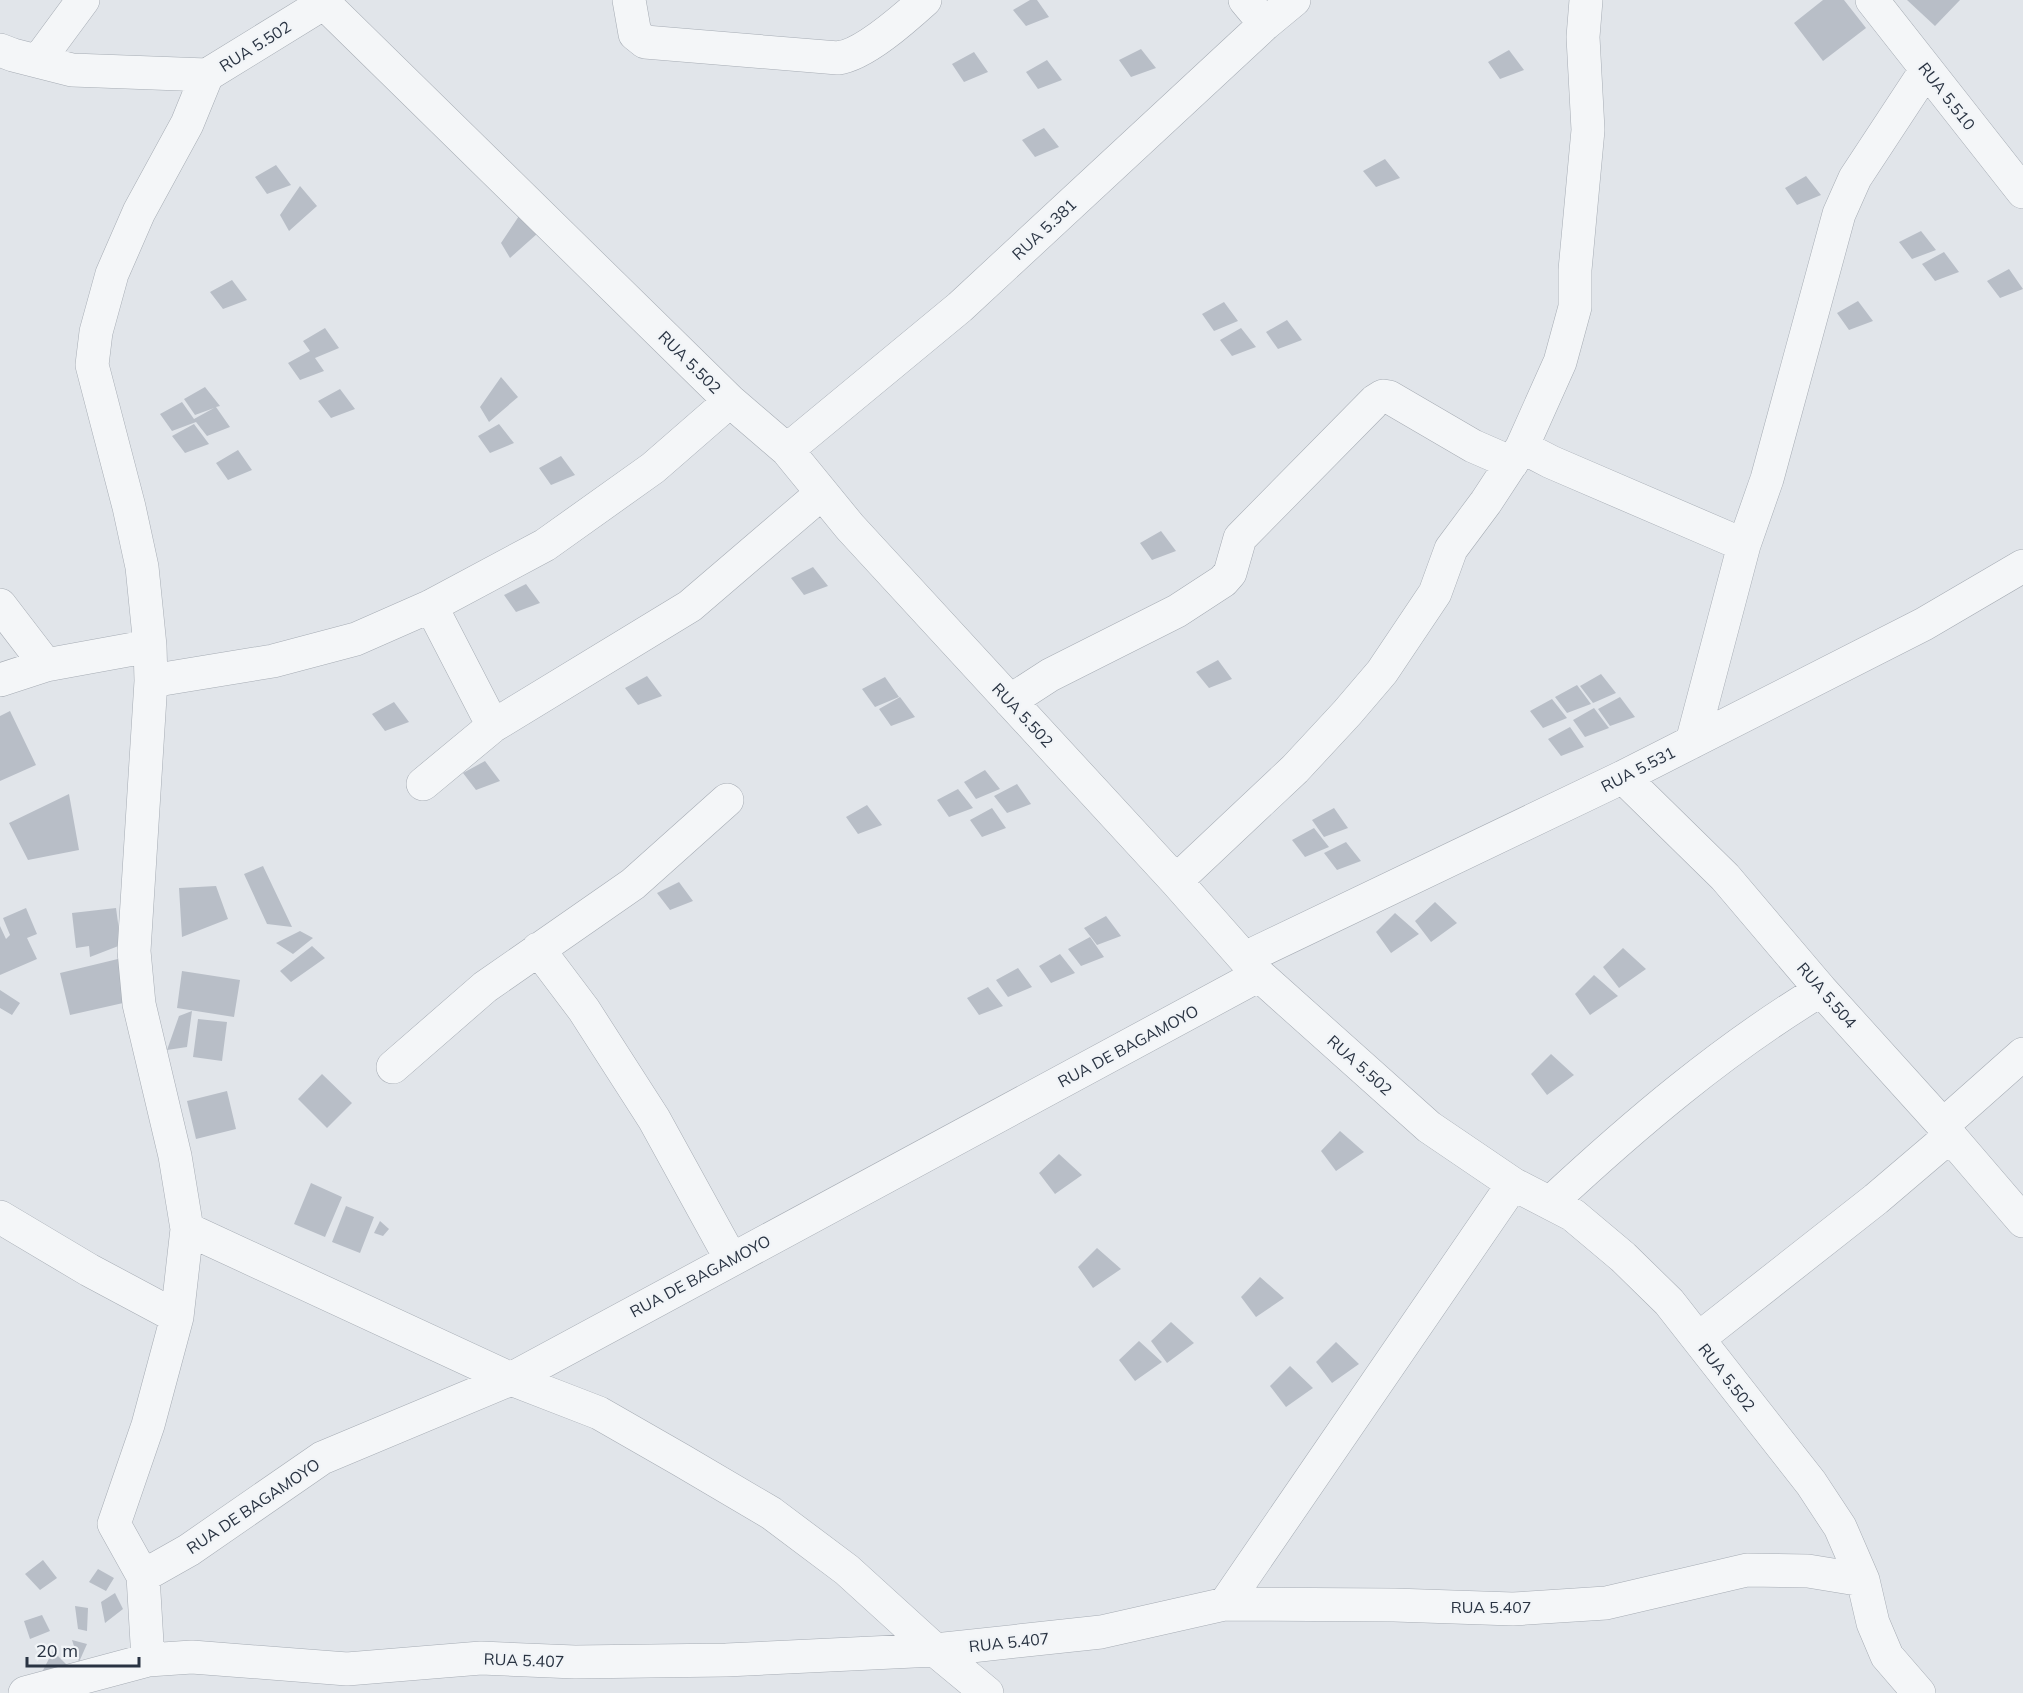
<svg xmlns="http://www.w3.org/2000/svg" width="2023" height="1693" font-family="Mulish,sans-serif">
  <rect width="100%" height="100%" fill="#e1e5ea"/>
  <!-- building -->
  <path fill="#b8bec7" d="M1030,0h7l12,17 -23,9 -13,-16z
    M1823,0h21l22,28 -43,33 -29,-38z
    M1907,0h53l-25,26z
    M1141,49l15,19 -25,9 -12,-17z
    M1509,50l15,20 -24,9 -12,-17z
    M974,52l14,20 -24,10 -12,-18z
    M1047,60l15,20 -24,9 -12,-17z
    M1044,128l15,19 -24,10 -13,-17z
    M1385,159l15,19 -24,9 -13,-16z
    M276,165l15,20 -24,9 -12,-17z
    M1806,176l15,19 -24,10 -12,-17z
    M300,186l17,20 -28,25 -9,-16z
    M521,213l17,20 -28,25 -9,-15z
    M1921,231l15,19 -24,9 -13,-17z
    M1944,252l15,20 -24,9 -13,-17z
    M2009,269l14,20 -23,9 -13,-17z
    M232,280l15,20 -24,9 -13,-17z
    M1858,301l15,20 -24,9 -12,-17z
    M1224,302l14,19 -24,10 -12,-17z
    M1287,320l15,20 -24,9 -12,-17z
    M325,328l14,20 -24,10 9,13 -24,9 -12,-17 22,-12 -7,-10z
    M1241,328l15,19 -24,9 -12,-16z
    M501,377l17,20 -29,25 -9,-15z
    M205,387l15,19 -4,1 14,20 -23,9 -11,-14 -24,9 -12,-17 22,-12 12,17 20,-11 -19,7 -11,-16z
    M340,389l15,20 -24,9 -13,-17z
    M194,424l15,20 -24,9 -13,-17z
    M499,424l15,19 -24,10 -12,-17z
    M238,450l14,20 -24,10 -12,-17z
    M561,456l14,19 -24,10 -12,-17z
    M1161,531l15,20 -24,9 -12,-17z
    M813,567l15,19 -24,9 -13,-17z
    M526,584l14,19 -24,9 -12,-17z
    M1218,660l14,19 -23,9 -13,-16z
    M1601,674l15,19 -23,10 -13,-17z
    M647,676l15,20 -24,9 -13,-17z
    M885,677l14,20 -24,10 -13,-18z
    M1577,685l14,19 -24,9 -12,-16z
    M900,697l15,20 -24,9 -12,-17z
    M1620,697l15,20 -25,9 -12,-17z
    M1552,699l15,19 -24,10 -13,-17z
    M394,702l15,20 -24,9 -13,-17z
    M1594,708l15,20 -24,9 -12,-17z
    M10,711l26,54 -36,16v-65z
    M1570,727l14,20 -23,9 -13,-17z
    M485,761l15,20 -24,9 -13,-17z
    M985,770l15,19 -24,10 -12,-17z
    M1017,784l14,20 -24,9 -13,-17z
    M958,789l15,19 -24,9 -12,-17z
    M69,794l10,56 -51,10 -19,-37z
    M867,805l15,20 -24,9 -12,-17z
    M992,808l14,20 -24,9 -12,-17z
    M1334,808l14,20 -24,9 -12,-17z
    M1314,828l15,19 -24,10 -13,-17z
    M1346,842l15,19 -24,9 -13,-17z
    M263,866l29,61 -25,-3 -23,-50z
    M679,882l14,19 -23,9 -13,-17z
    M216,886l12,33 -46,18 -3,-49z
    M1435,902l22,21 -26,19 -16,-21z
    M26,908l11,26 -10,4 10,21 -37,16v-49l6,13 4,-4 -7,-17z
    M116,908l5,37 -31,12 -1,-11 -13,2 -4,-35z
    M1395,913l24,21 -28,19 -15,-21z
    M1106,916l15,20 -24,9 -13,-17z
    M300,931l13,7 -20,16 -17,-11z
    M1090,937l14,20 -23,9 -13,-17z
    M312,946l13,12 -34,24 -11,-11z
    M1623,948l23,21 -27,19 -16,-21z
    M1060,954l15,19 -24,10 -12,-17z
    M122,958l10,43 -62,14 -10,-42z
    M1018,968l14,19 -24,10 -12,-17z
    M182,971l58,9 -6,37 -57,-9z
    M1594,975l24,21 -28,19 -15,-21z
    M988,987l15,19 -24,9 -12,-17z
    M0,990l20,13 -8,12 -12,-7z
    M192,1011l-5,36 -20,3 12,-34z
    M198,1019l29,3 -5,39 -29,-4z
    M1551,1054l23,21 -27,20 -16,-21z
    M322,1074l30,29 -25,25 -29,-29z
    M227,1091l9,38 -40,10 -9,-38z
    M1340,1131l24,21 -28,19 -15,-20z
    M1059,1154l23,21 -27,19 -16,-21z
    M311,1183l31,14 -17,40 -31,-13z
    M346,1206l28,11 -14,36 -28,-11z
    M380,1221l9,8 -6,7 -9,-3z
    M1097,1248l24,21 -28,19 -15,-21z
    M1260,1277l24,21 -28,19 -15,-20z
    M1171,1322l23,21 -27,20 -16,-22z
    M1139,1341l23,21 -27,19 -16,-21z
    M1336,1342l23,22 -27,19 -16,-21z
    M1290,1366l23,22 -27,19 -16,-21z
    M43,1560l14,18 -17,12 -15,-16z
    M98,1569l16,9 -8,13 -17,-9z
    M115,1593l8,16 -18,14 -4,-21z
    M75,1606l13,2 -1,23 -9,-2z
    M42,1615l8,16 -20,8 -6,-18z
    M72,1640l15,4 -8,18z
    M53,1651l13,13 -12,14 -14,-2z"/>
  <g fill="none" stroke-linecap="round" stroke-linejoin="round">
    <!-- minor casing -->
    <g stroke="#a6acb4" stroke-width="34">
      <path id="minor" d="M629,0l6,34 10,8 193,16c26,-3 67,-40 87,-58
        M1245,0l20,24
        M1872,0l151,192
        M0,50l13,5 59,15 135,5 117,-72 406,398 57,49 63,77 326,354 83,94 170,152 84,57 60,31 50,42 46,45 142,181 29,44 23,53 10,43 14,33 32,37
        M38,61l45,-61
        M1522,447l29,15 193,83
        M787,450l173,-143 305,-283 29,-24
        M0,605l46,60
        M431,606l62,120
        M0,680l46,-15 104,-19
        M151,681l122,-20 83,-22 75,-33 114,-61 108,-77 77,-67
        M1010,701l40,-26 127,-64 46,-30 7,-8 10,-35 135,-137 8,-5 6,1 84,49 39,17
        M1692,742l52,-197 23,-66 72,-265 16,-36 71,-108
        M1623,777l102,100 96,113 122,135 7,11 73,85
        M423,784l70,-58 197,-120 132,-113
        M1176,881l119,-112 52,-56 35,-41 53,-79 16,-44 35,-47 36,-55 38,-85 15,-55v-37l13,-140 -5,-93 3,-37
        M538,949l46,61 70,109 77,140
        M1245,958l378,-181 301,-153 99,-58
        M393,1067l92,-80 148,-103 94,-84
        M1943,1125l80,-71
        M1550,1203c85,-79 172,-153 271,-213
        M0,1217l89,53 88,47
        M187,1229l324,150 88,34 82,47 90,53 76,57 88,80 52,43
        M1698,1339l178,-140 74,-63
        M143,1576l46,-26 133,-92 189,-79 748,-404
        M1225,1604l288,-420
        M148,1660l-5,-84 -29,-52 34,-99 29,-108 10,-88 -12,-73 -36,-152 -5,-53 17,-270 -1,-35 -8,-79 -13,-60 -37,-142 4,-33 16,-58 27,-62 48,-88 20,-49
        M25,1693l123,-33 44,-3 155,12 134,-11 94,4 151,-2 209,-10 166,-18 124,-28 169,1 119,4 93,-6 141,-33 61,1 55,9"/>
    </g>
    <!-- minor -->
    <use href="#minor" stroke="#f4f6f8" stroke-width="33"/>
  </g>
  <g text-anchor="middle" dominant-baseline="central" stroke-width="4.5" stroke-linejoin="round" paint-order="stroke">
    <!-- street labels -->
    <g font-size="16" fill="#293342" stroke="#f1f4f7">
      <text transform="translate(255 46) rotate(-32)">RUA 5.502</text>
      <text transform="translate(1947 96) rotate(52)">RUA 5.510</text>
      <text transform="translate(1044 229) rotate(-43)">RUA 5.381</text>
      <text transform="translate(690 362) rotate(45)">RUA 5.502</text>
      <text transform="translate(1023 715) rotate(47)">RUA 5.502</text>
      <text transform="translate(1638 769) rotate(-27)">RUA 5.531</text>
      <text transform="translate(1827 995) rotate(49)">RUA 5.504</text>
      <text transform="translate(1128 1046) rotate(-28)">RUA DE BAGAMOYO</text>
      <text transform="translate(1360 1065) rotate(42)">RUA 5.502</text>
      <text transform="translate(700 1276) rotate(-28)">RUA DE BAGAMOYO</text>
      <text transform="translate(1727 1377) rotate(52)">RUA 5.502</text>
      <text transform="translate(253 1506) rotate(-34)">RUA DE BAGAMOYO</text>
      <text x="1491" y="1607">RUA 5.407</text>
      <text transform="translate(1009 1642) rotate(-6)">RUA 5.407</text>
      <text transform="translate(524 1660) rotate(2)">RUA 5.407</text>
    </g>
  </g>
  <!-- scale -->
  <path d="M27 1657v9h112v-9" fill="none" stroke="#293342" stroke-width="3"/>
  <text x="36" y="1657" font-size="18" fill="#293342" stroke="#f1f4f7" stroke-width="4.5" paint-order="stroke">20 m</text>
</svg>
